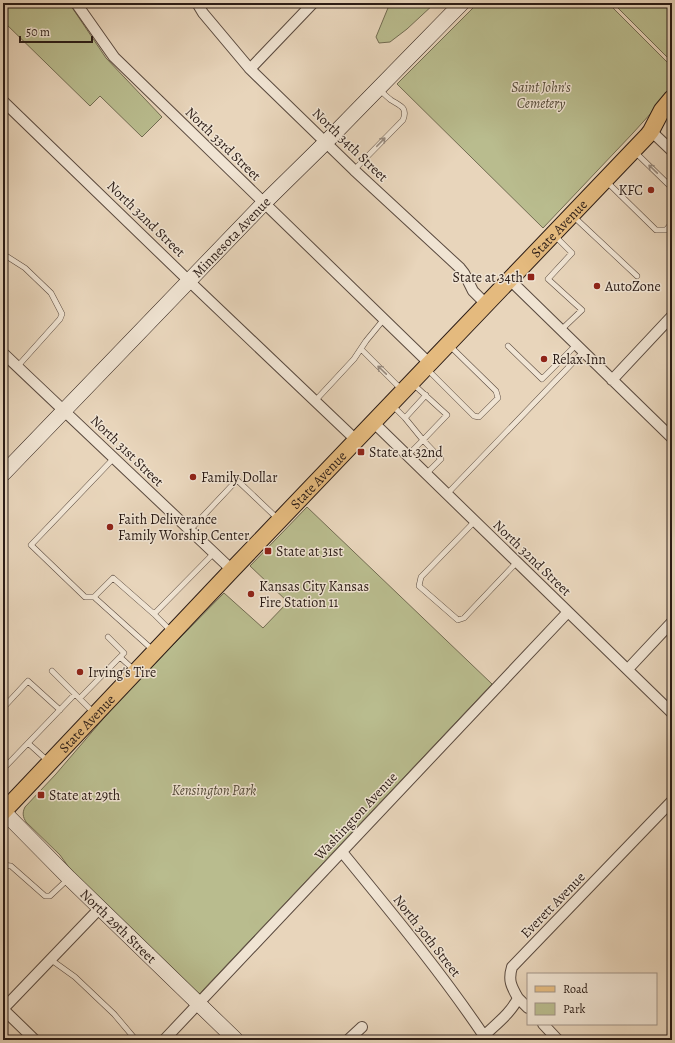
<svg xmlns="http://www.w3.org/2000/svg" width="675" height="1043" font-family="Alegreya,serif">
  <rect width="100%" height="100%" fill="#e8d5bb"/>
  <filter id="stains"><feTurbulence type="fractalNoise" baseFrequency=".005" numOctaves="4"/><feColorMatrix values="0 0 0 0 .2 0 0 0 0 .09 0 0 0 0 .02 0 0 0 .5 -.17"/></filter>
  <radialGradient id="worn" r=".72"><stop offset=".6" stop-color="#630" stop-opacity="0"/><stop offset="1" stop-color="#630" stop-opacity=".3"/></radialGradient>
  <!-- green -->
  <path fill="#b9bc8e" stroke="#726c52" d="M3,3h66l37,55 56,59 -20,20 -42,-41 -10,10 -87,-85z
    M390,3h45l-28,26 -17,13 -11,1 -3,-6z
    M478,3h130l64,64v23l-39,43 -90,95 -146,-144z
    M613,3h59v59z
    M307,507l185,177 -289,306 -3,4 -4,-1 -118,-113 -18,-25 -34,-33c-3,-5 -4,-9 -1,-15l31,-33 65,-76 103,-105 39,35 25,-26 -38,-36z"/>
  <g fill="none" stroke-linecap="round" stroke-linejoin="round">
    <!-- lane casing -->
    <g stroke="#5a4a3f" stroke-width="6">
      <path id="lane" d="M635,152l37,36
        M354,170l49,-50c5,-13 -3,-14 -12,-20 -4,-3 -8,-7 -12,-11
        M606,181l50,49h10l6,-7
        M573,216l64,60
        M555,236l17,17 -24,26 34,31 -21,20
        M3,254l22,14 26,25 11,21 -2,5 -43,48
        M508,346l34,33 34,-34
        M361,349l40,40
        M427,369l47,47 5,1 19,-19 -2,-7 -47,-46
        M412,383l35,32 -24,25 18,19 -15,15
        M315,401l39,-42 12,-18 18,-22
        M393,406l12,12
        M407,456l16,-16 -18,-22 21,-23
        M114,458l-83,87 54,52h9l60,54
        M447,494l136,-142
        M475,521l-54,56 -2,9 39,34 6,-2 53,-56
        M190,530l47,-50 41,39
        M94,597l19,-19 41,36
        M172,632l-18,-18 60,-61
        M108,637l16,16 -4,4
        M52,671l23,23
        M80,698l40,-41 14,13
        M3,708l25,-27 32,29
        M28,743l21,19
        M3,763l3,3 69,-72 19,19
        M3,865l8,1 34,30h5l18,-17
        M50,959l25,18 39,37 22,26"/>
    </g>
    <!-- street casing -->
    <g stroke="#5a4a3f" stroke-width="12">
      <path id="street" d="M76,3l38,54 316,307
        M197,3l6,10 47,56 104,101 106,98 4,5 9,18 13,13
        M250,69l63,-66
        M3,101l186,180 167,159
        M651,131l21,20
        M510,280l162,158
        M3,353l229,217
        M612,380l60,-64
        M373,422l299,291
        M628,669l44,-47
        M342,852c49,60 99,120 142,184l2,4
        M518,998l10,10
        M3,1009l97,-101
        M3,1009l32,31
        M543,1024l15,16
        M484,1036c12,-12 27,-23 34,-38 -7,-12 -10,-18 -6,-31l160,-166
        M164,1040l404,-428
        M348,1040l14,-13"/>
    </g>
    <!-- secondary casing -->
    <g stroke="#2b1c16" stroke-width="16">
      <g id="secondary">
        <path id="s1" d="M3,474l261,-271 62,-61 136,-139"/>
        <path id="s2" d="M3,811l66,67 167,162"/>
      </g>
    </g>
    <!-- primary casing -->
    <g stroke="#2b1c16" stroke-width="18">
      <g id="primary">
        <path id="s3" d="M3,812l229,-242 416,-435 3,-4 11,-21 10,-12"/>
      </g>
    </g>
    <!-- lane -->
    <use href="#lane" stroke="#f0e4d3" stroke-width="5"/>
    <!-- street -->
    <use href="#street" stroke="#f0e4d3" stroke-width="10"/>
    <!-- secondary -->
    <use href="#secondary" stroke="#f0e4d3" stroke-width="15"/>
    <!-- primary -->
    <use href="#primary" stroke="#e4ba7e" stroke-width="16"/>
  </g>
  <!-- one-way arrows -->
  <defs><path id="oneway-shaft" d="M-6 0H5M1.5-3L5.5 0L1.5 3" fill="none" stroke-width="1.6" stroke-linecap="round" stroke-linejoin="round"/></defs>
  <g stroke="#978a7e">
    <use href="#oneway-shaft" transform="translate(381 142) rotate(-46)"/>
    <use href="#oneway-shaft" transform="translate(653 169) rotate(-136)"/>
    <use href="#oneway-shaft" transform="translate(382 370) rotate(-136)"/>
  </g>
  <!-- markers -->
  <g fill="#8f2418" stroke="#f0e4d3" stroke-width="1.5">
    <circle cx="651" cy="190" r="4"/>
    <rect x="527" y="273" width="8" height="8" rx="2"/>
    <circle cx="597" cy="286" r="4"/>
    <circle cx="544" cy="359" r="4"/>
    <rect x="357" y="448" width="8" height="8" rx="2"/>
    <circle cx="193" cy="477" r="4"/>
    <circle cx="110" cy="527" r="4"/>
    <rect x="264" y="547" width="8" height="8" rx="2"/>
    <circle cx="251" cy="594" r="4"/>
    <circle cx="80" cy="672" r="4"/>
    <rect x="37" y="791" width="8" height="8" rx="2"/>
  </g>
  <g text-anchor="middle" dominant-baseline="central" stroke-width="3" stroke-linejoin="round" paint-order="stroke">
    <!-- park labels -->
    <g font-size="14" font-style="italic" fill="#564c3a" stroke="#f0e4d3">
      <text x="541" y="87">Saint John's<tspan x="541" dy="16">Cemetery</tspan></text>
      <text x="214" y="790">Kensington Park</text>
    </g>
    <!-- street labels -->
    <g font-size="14" fill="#2b1c16" stroke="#f0e4d3">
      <text transform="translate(223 144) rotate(44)">North 33rd Street</text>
      <text transform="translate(350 145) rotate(44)">North 34th Street</text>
      <text transform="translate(146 219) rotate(44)">North 32nd Street</text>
      <text stroke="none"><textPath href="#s3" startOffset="806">State Avenue</textPath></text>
      <text stroke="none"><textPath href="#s1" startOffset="329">Minnesota Avenue</textPath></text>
      <text transform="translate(127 451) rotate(44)">North 31st Street</text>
      <text stroke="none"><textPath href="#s3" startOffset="458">State Avenue</textPath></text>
      <text transform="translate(532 558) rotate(44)">North 32nd Street</text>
      <text stroke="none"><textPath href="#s3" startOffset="122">State Avenue</textPath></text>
      <text transform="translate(356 816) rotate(-47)">Washington Avenue</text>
      <text transform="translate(553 905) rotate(-46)">Everett Avenue</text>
      <text stroke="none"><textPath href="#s2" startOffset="163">North 29th Street</textPath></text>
      <text transform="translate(427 936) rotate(52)">North 30th Street</text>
    </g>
    <!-- poi labels -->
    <g font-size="14" fill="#2b1c16" stroke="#f0e4d3" text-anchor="start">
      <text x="643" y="190" text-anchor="end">KFC</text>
      <text x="523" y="277" text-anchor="end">State at 34th</text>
      <text x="605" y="286">AutoZone</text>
      <text x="552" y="359">Relax Inn</text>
      <text x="369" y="452">State at 32nd</text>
      <text x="201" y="477">Family Dollar</text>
      <text x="118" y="519">Faith Deliverance<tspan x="118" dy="16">Family Worship Center</tspan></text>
      <text x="276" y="551">State at 31st</text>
      <text x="259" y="586">Kansas City Kansas<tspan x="259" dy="16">Fire Station 11</tspan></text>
      <text x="88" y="672">Irving's Tire</text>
      <text x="49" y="795">State at 29th</text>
    </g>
  </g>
  <!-- margin -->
  <rect width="675" height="1043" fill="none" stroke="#e8d5bb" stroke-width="16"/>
  <rect x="4" y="4" width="667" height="1035" fill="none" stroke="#2b1c16" stroke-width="2"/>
  <rect x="8" y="8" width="659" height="1027" fill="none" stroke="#2b1c16"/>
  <!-- legend -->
  <rect x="527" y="973" width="130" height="52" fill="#f0e4d3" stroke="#a19487"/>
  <rect x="535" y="986" width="20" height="6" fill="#e4ba7e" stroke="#a19487"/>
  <text x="563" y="993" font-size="12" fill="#2b1c16">Road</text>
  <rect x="535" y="1003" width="20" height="12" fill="#b9bc8e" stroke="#a19487"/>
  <text x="563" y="1013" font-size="12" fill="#2b1c16">Park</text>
  <!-- scale -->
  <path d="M20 36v6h72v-6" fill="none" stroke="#2b1c16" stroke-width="2"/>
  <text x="26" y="36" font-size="12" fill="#2b1c16" stroke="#f0e4d3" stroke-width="3" paint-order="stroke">50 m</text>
  <rect width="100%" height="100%" filter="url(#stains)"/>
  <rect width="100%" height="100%" fill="url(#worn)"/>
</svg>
